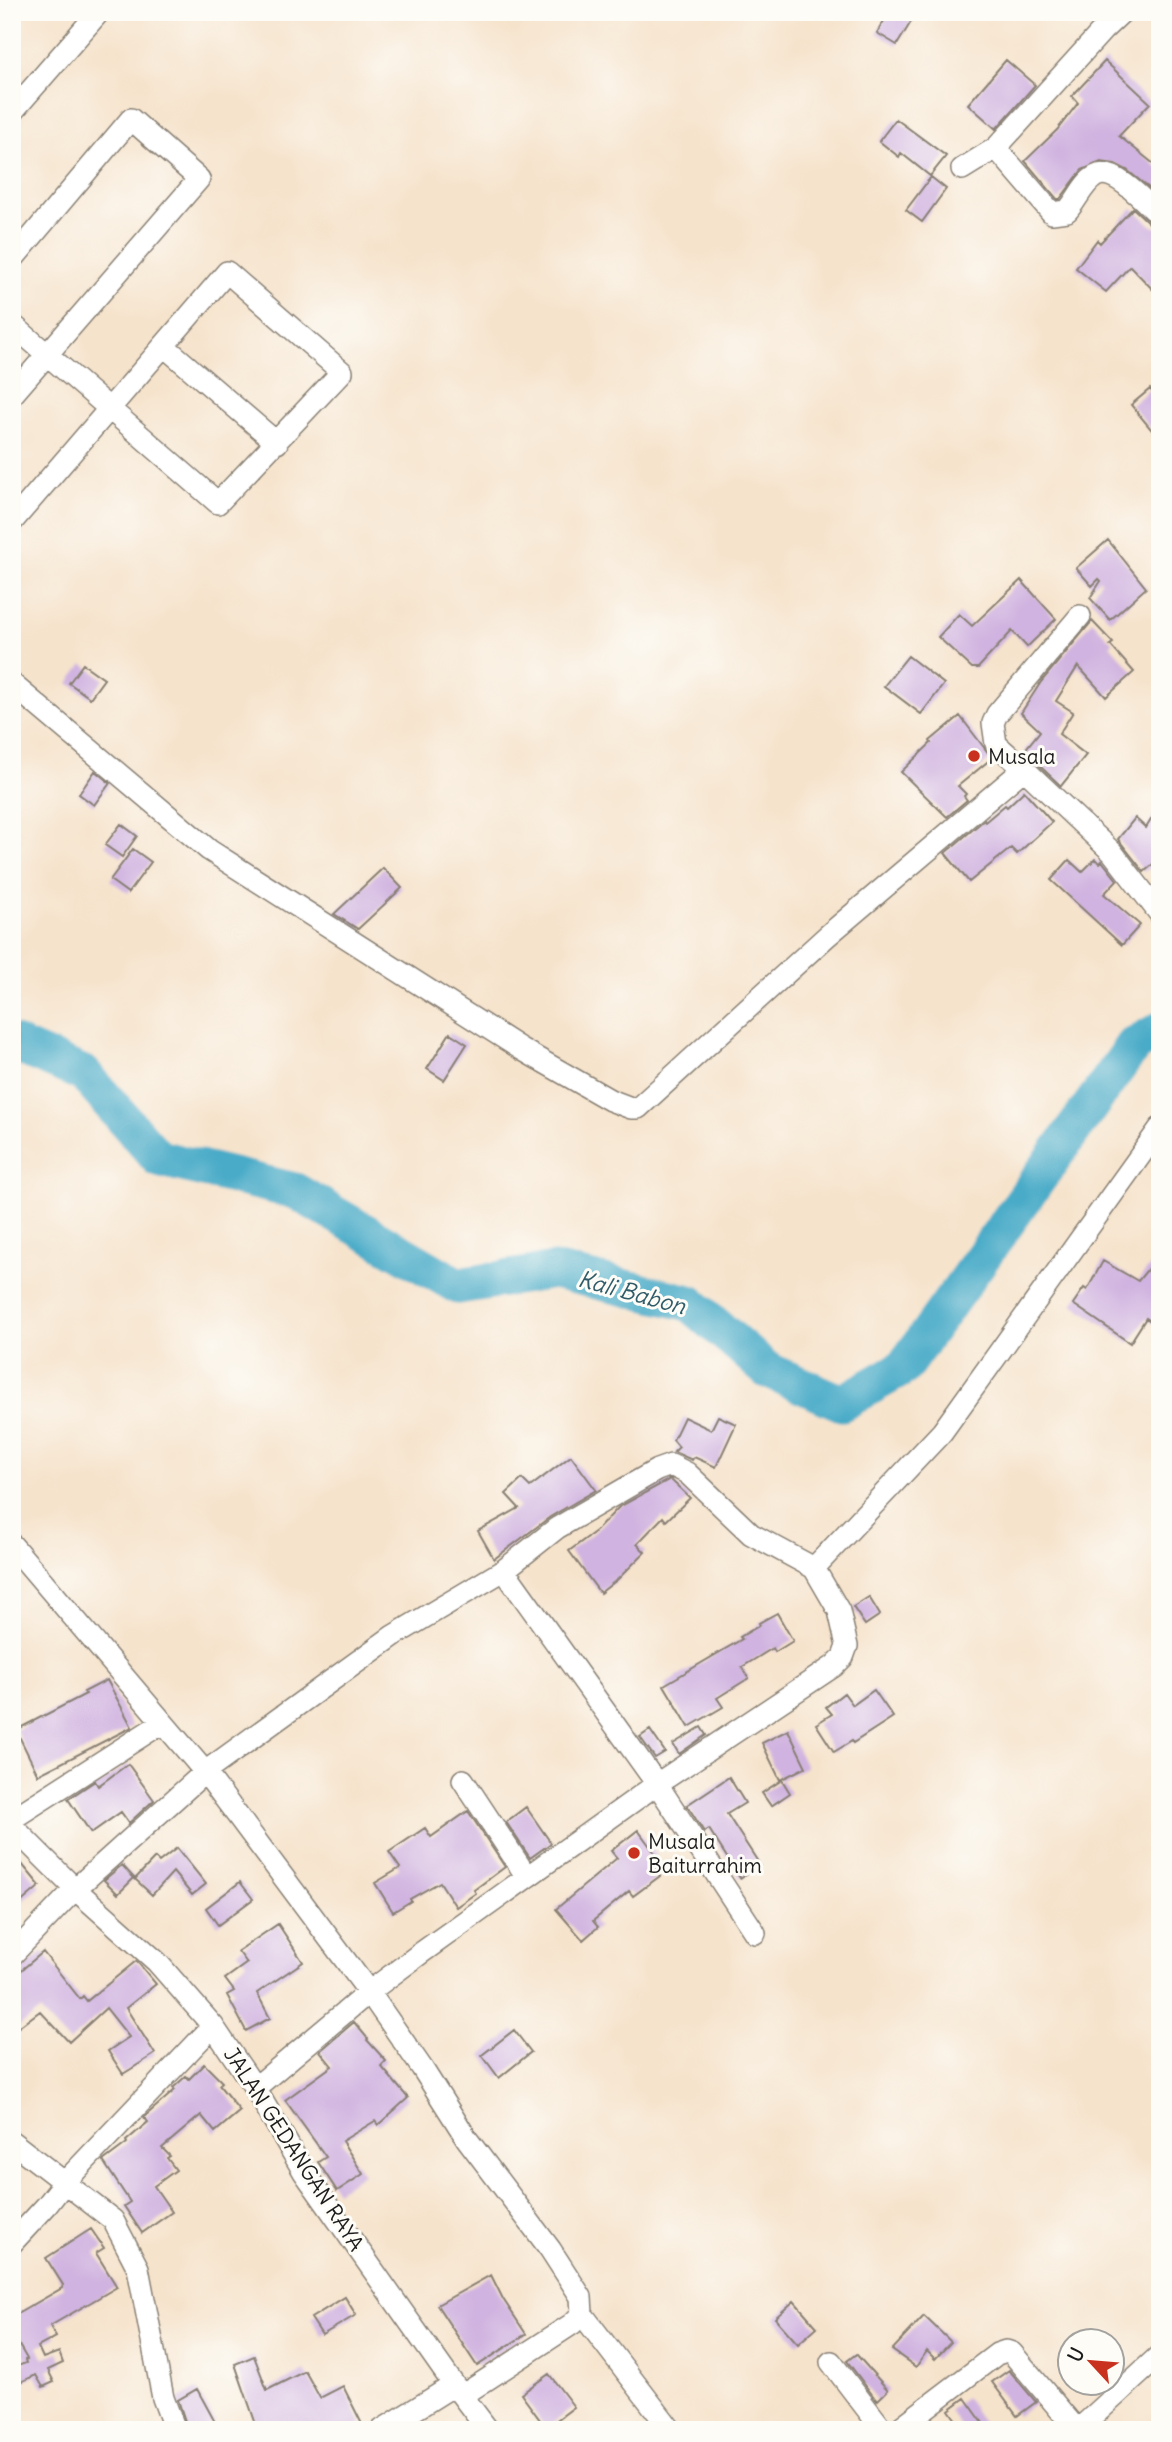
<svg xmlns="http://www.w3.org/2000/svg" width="1172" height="2442" font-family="Delius,sans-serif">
  <rect width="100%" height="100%" fill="#fdfcf7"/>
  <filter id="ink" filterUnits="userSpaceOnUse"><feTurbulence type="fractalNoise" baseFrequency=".0143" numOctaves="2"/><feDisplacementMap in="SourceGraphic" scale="14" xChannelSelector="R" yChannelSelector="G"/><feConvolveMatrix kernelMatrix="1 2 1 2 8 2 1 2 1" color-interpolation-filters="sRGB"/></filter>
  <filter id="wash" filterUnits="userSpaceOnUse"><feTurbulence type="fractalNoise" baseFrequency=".00686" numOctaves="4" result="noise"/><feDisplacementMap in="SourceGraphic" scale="28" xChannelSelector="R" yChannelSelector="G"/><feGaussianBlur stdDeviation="1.57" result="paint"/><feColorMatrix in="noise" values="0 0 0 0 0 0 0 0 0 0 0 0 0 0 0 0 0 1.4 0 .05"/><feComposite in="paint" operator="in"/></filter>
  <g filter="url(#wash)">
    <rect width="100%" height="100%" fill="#f6e3cc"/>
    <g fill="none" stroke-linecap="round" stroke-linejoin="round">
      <!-- river -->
      <path stroke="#49abc8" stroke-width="37" d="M12,1043l72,31 74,84 137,33 163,95 96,-15 136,32 77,67 75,33 61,-35 231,-323 26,-15"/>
    </g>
    <g id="blocks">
      <!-- building -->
      <path fill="#d0b3e0" d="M889,12h28l-20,33 -20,-12z
        M1082,12h21l-12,12z
        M1006,60l29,25 -39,44 -28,-25z
        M1105,61l45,42 -31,33 41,33v28l-33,-27 -12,-6 -14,-2 -19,8 -22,29h-3l-32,-38 32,-31 21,-27 -6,-7z
        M896,119l50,37 -16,20 -29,-23 -2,4 -20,-16z
        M931,177l15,12 -24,33 -16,-12z
        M1133,208l18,17 9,4v68l-30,-31 -24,26 -30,-24 21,-28 3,3z
        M1150,389l10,12v39l-29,-35z
        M1108,540l38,48 -36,32 -20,-22 11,-17 -2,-2 -7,7 -16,-18z
        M1021,580l35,39 -29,28 -15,-16 -34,37h-6l-34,-31 21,-23 13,12z
        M1092,621l21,22 -3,2 24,27 -28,25 -28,-31 -22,35 17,11 -14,22 27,21 -25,31 -37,-35 16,-20 -19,-18 20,-31z
        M908,656l36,28 -23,30 -37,-28z
        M83,664l21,15 -14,19 -21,-15z
        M960,716l32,42 -34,28 8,8 -2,2 3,4 -20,17 -46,-45 30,-29 -1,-2z
        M95,771l15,12 -16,22 -15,-11z
        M1024,791l28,31 -35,32 -6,-6 -42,34 -24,-29 39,-33 1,2 20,-17 2,2z
        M1160,805v53l-16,14 -26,-33 17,-21 11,10z
        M121,824l16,12 -15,21 -17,-12z
        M133,849l18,13 -23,31 -18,-13z
        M1095,859l5,4 2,-2 15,19 -13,14 36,31 -18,20 -71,-65 18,-20 13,12z
        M383,868l19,20 -44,41 -24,-15z
        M450,1033l17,11 -23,36 -17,-11z
        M1103,1261l35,20 13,-16 9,7v56l-14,-10 -16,25 -57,-39 11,-16 3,2z
        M718,1416l18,8 -20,43 -22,-10 -2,3 -18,-8 5,-5 -6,-7 11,-23 27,13z
        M571,1456l25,34 -46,27 -56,42 -16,-28 41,-23 -13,-14 16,-15 8,8z
        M670,1479l20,19 -24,23 -3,-4 -26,27 8,8 -27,27 -18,14 -31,-42 27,-20 23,-24z
        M869,1597l11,18 -15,10 -12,-18z
        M777,1613l16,28 -18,11 -2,-4 -31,19 7,11 -32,20 6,9 -34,20 -25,-42 78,-46 -2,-2 20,-12 -1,-2z
        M107,1680l25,47 -94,48 -22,-45 70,-36 -2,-2z
        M874,1690l19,27 -40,26 -1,-2 -18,11 -18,-28 16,-10 -6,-7 18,-14 9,12z
        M701,1727l5,8 -27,19 -6,-10z
        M650,1730l15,22 -10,6 -15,-21z
        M788,1730l18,37 -26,13 -18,-37z
        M128,1764l26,36 -25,23 -8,-11 -30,21 -23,-34 27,-18 3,5z
        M729,1777l16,26 -18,11 33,51 -20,13 -31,-49 -5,3 -17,-27z
        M782,1780l8,13 -19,13 -9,-13z
        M526,1807l25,36 -21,15 -24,-36z
        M468,1811l37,56 -31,23 2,3 -20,14 -16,-25 -30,17 1,2 -18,11 -18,-29 25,-15 -11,-16 36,-24 6,9z
        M638,1830l19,26 -7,5 10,15 -27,20 -4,-5 -36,30 5,6 -15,13 -27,-31 61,-51 -6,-7z
        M177,1848l29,36 -14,11 -19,-23 -21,23 -17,-16 20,-21 4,4z
        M12,1852l28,34 -28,24z
        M122,1865l12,13 -16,16 -14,-14z
        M240,1882l13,17 -35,26 -12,-17z
        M278,1924l25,38 -46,31 13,25 -24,13 -19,-36 7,-4 -9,-12 22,-16 -9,-12z
        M43,1952l37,47 3,-3 4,5 49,-40 4,4 16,19 -30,24 29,46 -32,20 -15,-23 21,-14 -23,-29 -37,34 -29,-31 -28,21v-54z
        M354,2022l14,17 -1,1 19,21 -5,5 27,32 -30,27 -3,-4 -33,20 21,33 -26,17 -19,-29 8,-5 -41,-57 47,-34 -12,-15z
        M514,2030l17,22 -32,26 -17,-23z
        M204,2064l18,18 -3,3 21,26 -25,21 -14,-17 -39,33 8,8 -3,2 9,12 -22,16 18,26 -30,21 -18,-27 6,-4 -27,-41 24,-18 -1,-2 22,-19 -4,-5 31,-27 -2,-2 13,-12 3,3z
        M91,2229l13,19 -8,5 21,34 -67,39 6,11 -18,10 5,11 16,-6 4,11 -15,7 6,12 -11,5 -7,-12 -24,11v-18l14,-5 -1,-3 2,-1 -15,-26v-16l50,-29 1,-3 -17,-27z
        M491,2275l12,24 23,35 -49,32 -40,-61z
        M345,2297l11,18 -34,20 -11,-17z
        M794,2301l23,26 -19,17 -23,-26z
        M924,2316l27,26 -16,17 -8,-8 -11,16 -24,-17z
        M856,2354l32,36 -11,11 -30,-40z
        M254,2356l13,34 38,-19 15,27 23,-12 19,38 -11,6h-93l-23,-66z
        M1009,2370l27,32 -19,14 -25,-34z
        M549,2374l25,33 -28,21 -25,-34z
        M197,2389l18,33 -14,8h-13l-10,-30z
        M965,2398l23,32h-25l-14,-20z"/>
    </g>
  </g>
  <g filter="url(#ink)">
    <use href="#blocks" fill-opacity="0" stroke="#898074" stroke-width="2"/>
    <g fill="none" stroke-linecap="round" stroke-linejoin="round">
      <!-- minor casing -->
      <g stroke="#898074" stroke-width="24">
        <path id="minor" d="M12,112l87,-100
          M996,148l56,65 15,-2c10,-10 16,-28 29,-35 18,-10 52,29 64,40
          M962,169l34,-21 107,-118 19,-18
          M12,260l119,-141 68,60 -187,216
          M12,324l206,179 124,-131 -115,-100 -215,250
          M164,346l113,97
          M12,684l197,166 312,199 89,51 21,8h7l189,-172 197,-167 -28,-25 -3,-21 4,-9 83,-98
          M1024,769l88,83 48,62
          M12,1545l193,227 164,220 53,76 45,71 83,110 31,48 1,17 -10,10 -109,71
          M814,1568l128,-136 218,-304
          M504,1570l153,214 98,149
          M463,1780l64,97
          M12,1819l150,-96
          M12,1826l63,63 82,73 56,64 42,62 49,84 150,213 34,45
          M12,1955l63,-66 130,-117 188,-136 111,-66 53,-42 100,-58 14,-5 16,8 64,61 63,34 25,43 8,35 -4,11 -9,9 -177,118 -236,169 -52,39 -114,96
          M12,2142l101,78 25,48 25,130 12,32
          M12,2243l35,-38 18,-23 148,-156
          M582,2314l89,116
          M831,2362l52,68
          M382,2430l72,-45
          M897,2430l100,-76 9,-3 6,2 65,77
          M1078,2430l82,-75"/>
      </g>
      <!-- minor -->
      <use href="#minor" stroke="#fff" stroke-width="21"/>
    </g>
  </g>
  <!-- markers -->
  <g fill="#c8321e" stroke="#fdfcf7" stroke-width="2.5">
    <circle cx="974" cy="756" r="7"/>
    <circle cx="634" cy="1853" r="7"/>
  </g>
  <g text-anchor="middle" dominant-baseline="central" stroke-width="6" stroke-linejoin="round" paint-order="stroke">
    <!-- poi labels -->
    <g font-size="21" fill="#1c1c1c" stroke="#fdfcf7" text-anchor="start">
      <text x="988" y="756">Musala</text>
      <text x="648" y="1841">Musala<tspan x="648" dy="24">Baiturrahim</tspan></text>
    </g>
    <!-- street labels -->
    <g font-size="21" fill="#1c1c1c" stroke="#fdfcf7">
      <text transform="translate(294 2149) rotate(57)">JALAN GEDANGAN RAYA</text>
    </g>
    <!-- water labels -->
    <g font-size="23" font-style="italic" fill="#305c69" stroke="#fdfcf7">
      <text transform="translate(632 1292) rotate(15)">Kali Babon</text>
    </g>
  </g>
  <!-- margin -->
  <rect width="1172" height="2442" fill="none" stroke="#fdfcf7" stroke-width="42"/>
  <!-- north arrow -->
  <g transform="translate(1091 2362) rotate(296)"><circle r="33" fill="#fdfcf7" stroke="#a3a29f" stroke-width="2"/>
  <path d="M0-5L12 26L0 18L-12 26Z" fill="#c8321e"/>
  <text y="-10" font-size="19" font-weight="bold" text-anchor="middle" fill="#1c1c1c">U</text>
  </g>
</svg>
